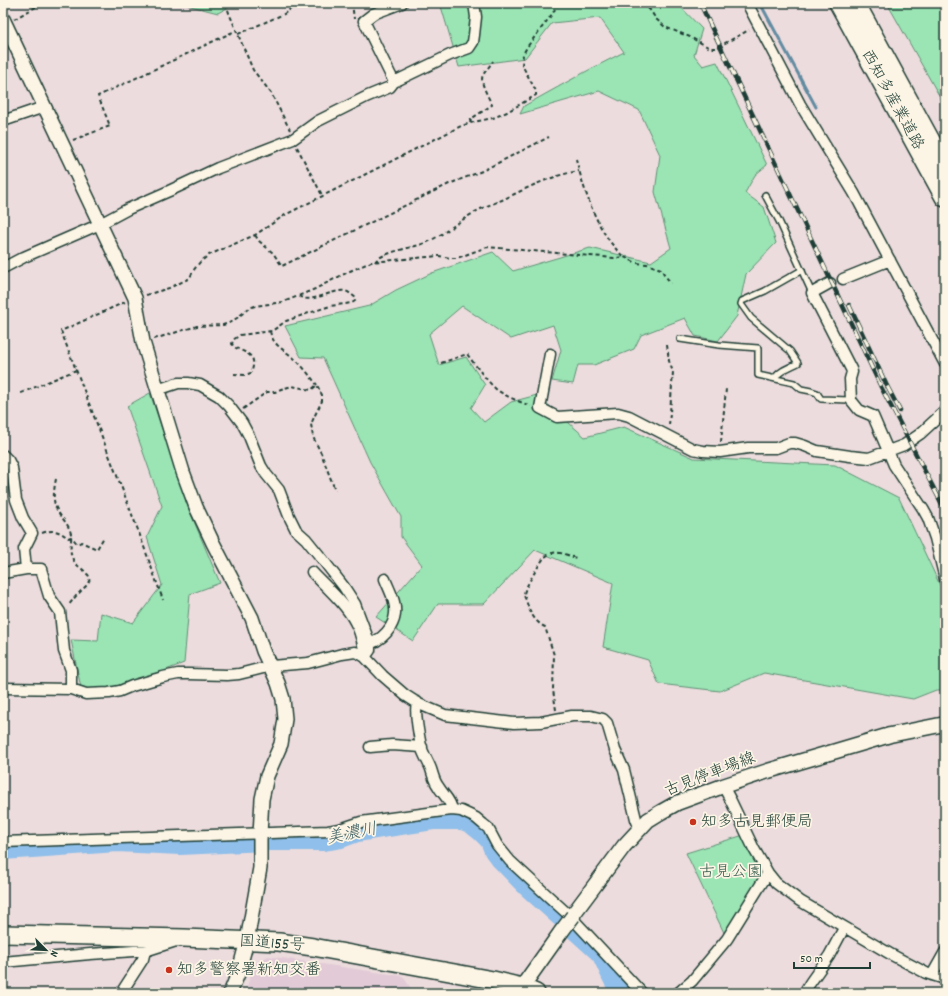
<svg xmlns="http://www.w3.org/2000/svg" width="948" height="996" font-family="Dekko,'Klee One',sans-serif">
  <rect width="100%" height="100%" fill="#eddcdd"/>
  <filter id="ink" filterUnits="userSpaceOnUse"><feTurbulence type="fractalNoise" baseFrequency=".025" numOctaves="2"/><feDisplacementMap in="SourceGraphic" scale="8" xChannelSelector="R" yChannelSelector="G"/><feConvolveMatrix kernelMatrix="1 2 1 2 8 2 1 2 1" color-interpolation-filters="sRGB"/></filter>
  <g filter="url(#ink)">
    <!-- built -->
    <path fill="#e2cbd7" d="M268,956l135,20 9,14v3h-167l9,-29z"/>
    <!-- green -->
    <path fill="#9be4b4" stroke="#5d9074" d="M179,3h57l-18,10z
      M440,3h237l25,26 -8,26 9,11 14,-4 24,49 26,54 -12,10 -10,18 19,14 12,36 -30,31 -9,42 -19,25 -23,-5 -10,-18 -44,17 -7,14 -40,16h-16l-5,19 -21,-3 9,-31 -8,-25 -42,14 -49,-33 -33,28 10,31 27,-8 19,28 -14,23 13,14 27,-20 26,-7 48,42 39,-10 70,31 141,7 64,33 46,98v94h-9l-23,9 -149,-26 -44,18 -61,-7 -11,-24 -45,-13 10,-64 -78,-33 -51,54h-46l-25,37 -37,-24 46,-52 -21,-28v-20l-31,-55 -47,-104 -22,-1 -16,-31 84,-20 27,-16 36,-17 61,-21 20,19 77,-23 61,14 20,-14 -16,-56 5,-37 -21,-45 -40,-19 -79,23 4,-8 61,-34 39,-20 -24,-34 -48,5 -27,35 -66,9z
      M887,3h52l6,8v95z
      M150,393l38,114 32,76 -30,11 -6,69 -72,28 -31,-3 -10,-48 27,1 3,-28 32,10 29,-38 -15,-48 15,-31 -35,-100z
      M747,834l21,39 -41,66 -41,-86z"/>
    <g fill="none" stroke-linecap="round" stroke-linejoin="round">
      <!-- stream -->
      <path stroke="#628ba1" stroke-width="3" d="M760,3l56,104"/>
      <!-- river -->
      <path stroke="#8fbfea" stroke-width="18" d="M3,851l114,-8 63,3 89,-4h54l18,-3 16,-6 24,-4 52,-8h29l8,3 10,8 9,9 4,10 6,8 26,27 75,68c7,12 12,30 22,39"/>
      <!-- service casing -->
      <g stroke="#1f3d34" stroke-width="8">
        <path id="service" d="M765,195l14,26 33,72
          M680,339l39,6 39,3v27l36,8 7,6 10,2 6,2 4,6 28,1h2
          M775,378c4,-7 15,-11 23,-15l-8,-12 -39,-33 -10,-14 1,-3 23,-10 37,-21"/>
      </g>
      <!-- minor casing -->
      <g stroke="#1f3d34" stroke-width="13">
        <path id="minor" d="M747,3l53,101 54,89 91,171
          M394,82l-30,-61 9,-7 29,-11
          M3,121l41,-14
          M3,268l21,-11 76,-33 28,-15 41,-18 49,-23 75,-29 25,-18 50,-25 22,-9 4,-5 56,-27 19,-7 4,-6 1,-7 2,-18 -2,-14
          M843,279l47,-19
          M830,283l-18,10 39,76 1,3 -2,7 1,21 8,10 14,6 21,49 29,44 5,9 7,20 10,41
          M550,354l-10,54 17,9 61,-4 11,3 64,33 10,2 17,1 28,-4h28l13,-5h6l10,3 12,5 33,5 19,2 35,-13 16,-11 25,-23
          M157,390l21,-7h10l12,2 19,11 10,10 13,17 7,13 12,30 5,8 13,16 10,26 7,14 10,9 17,21 21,27 11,17 15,40v6l-5,7
          M3,455l5,5 4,8 4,32 7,18 9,15 -8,16 2,20
          M312,572c15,16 33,31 43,50 5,8 7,18 9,27l-4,5
          M3,573l23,-4h15l8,27 11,16 4,39 7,19v19
          M370,644c17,-7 29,-23 24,-42 -2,-8 -6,-15 -9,-23
          M3,688l68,1 15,5 23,-1 11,-2 12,-5 31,-9 15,-3h10l39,1 12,-1 32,-8 37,-3 34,-9 13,-2 5,2 5,3 18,19 22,19 14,9 26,11 69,8 27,-1 31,-6h19l12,3 4,4 8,27 9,20 12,49 2,5 3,4
          M417,702c-3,9 2,34 4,44 2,8 7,15 10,23 2,6 3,12 7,17 5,9 13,14 14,24
          M370,747l22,-2 30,2
          M723,786l7,13 24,50 14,24 8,10 24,18 92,54 34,18 19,6
          M3,842l325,-11 12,-2 21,-7 82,-11 9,-1 9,1 15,7 7,6 5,4 9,17 13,16 38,35 23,21 71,76
          M3,962l87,-8 44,-3h11l28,-9
          M932,975l13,-23
          M121,993l22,-34 2,-8
          M678,993l14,-12 35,-42 41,-66
          M804,993l6,-10 19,-27 15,-28"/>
      </g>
      <!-- tertiary casing -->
      <g stroke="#1f3d34" stroke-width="16">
        <path id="tertiary" d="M3,19l132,279 8,44 40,130 13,35 17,36 39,75 11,33 15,32 5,16 2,20 -4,25 -14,32 -5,23 -2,35v34l-13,73 -9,33 -8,19"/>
      </g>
      <!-- secondary casing -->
      <g stroke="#1f3d34" stroke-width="17">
        <path id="secondary" d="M573,916l-2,1 53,-71 24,-26 13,-8 16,-9 46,-17 45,-15 68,-20 54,-16 55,-11
          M522,987l39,-55"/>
      </g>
      <!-- trunk casing -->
      <g stroke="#1f3d34" stroke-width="20">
        <path id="trunk" d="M3,934l181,4 95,4 34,5 180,33 29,7 14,6"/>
      </g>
      <!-- motorway casing -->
      <g stroke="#1f3d34" stroke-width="22">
        <path id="motorway" d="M839,3l106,194
          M855,3l90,165"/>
      </g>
      <!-- path -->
      <path stroke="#1f3d34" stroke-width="2" stroke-dasharray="4 3" stroke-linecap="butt" d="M226,3l3,10 24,57 18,23 19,37
        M352,3l2,16
        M643,3l7,7 6,9 9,8 25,10 20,11h6l33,-18
        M14,19l29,-16
        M238,34l46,-20 14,-11
        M470,123l1,-4 21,-14c-3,-7 -13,-23 -9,-30 3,-5 7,-9 10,-14
        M73,140l37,-14 -12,-30 139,-66
        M297,147l26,50
        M576,159c9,34 21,74 48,98
        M255,235l4,6 14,12 9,13 167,-82 33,-13 67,-34
        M375,262c6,-10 38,-14 50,-19 17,-7 31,-20 47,-29 9,-6 20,-10 30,-14 25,-12 50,-25 77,-29
        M146,295l23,-7 21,-10 3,-7 7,-9 9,-7 46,-20 30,-20 176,-89 13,-4 19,-4 14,-6 29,-17v-4l-14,-26 1,-11 4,-7 26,-34 5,-10
        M125,302l-64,29 77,199 25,70
        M270,331c3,16 16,19 27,30 7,7 14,16 20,24
        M154,339l43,-13 26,-1 6,-2 8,-5 12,-10 6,-2 28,-4 8,-3 24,-10 35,-18 21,-9 68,-6 12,2h6l30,-11 127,11 10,-1 13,6 10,1 14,5 5,8 5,6
        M667,345l2,16 4,11 -4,54
        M441,363l26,-9c9,12 19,26 30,36 10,7 23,12 34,16
        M234,374l11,1 6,-2c5,-13 2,-18 -11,-23 -4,-2 -5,-2 -8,-6l1,-4 7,-5 32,-4 14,-10 17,-6 27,-9 22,-3 3,-2 1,-3c-4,-3 -7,-6 -11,-7 -14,-2 -35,14 -46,5
        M21,393l55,-23
        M243,409l24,-17h8l6,-3 11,-3 19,4 6,-5 5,10v6l-6,12 -5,11 2,13 8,16 14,37
        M721,442l5,-53
        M56,479c-2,10 -4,22 1,31 4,8 12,14 14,24 1,8 -3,19 3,27 3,6 10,8 13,13 2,1 2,3 3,5l-3,6 -11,11 -8,10
        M42,533c12,-4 17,-2 26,5l3,-1c3,2 4,5 7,7l3,-2 16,7 7,-12
        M556,710l-3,-20 1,-35 -9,-28c-11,-5 -16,-17 -19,-27 -1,-2 -2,-4 -2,-6 0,-5 16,-31 20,-36 2,-2 5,-4 8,-5 8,-2 17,3 24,5"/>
      <!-- service -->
      <use href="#service" stroke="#fcf5e5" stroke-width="5"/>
      <!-- minor -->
      <use href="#minor" stroke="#fcf5e5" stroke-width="10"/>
      <!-- tertiary -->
      <use href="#tertiary" stroke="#fcf5e5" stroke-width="13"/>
      <!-- secondary -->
      <use href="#secondary" stroke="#fcf5e5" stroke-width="14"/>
      <!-- trunk -->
      <use href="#trunk" stroke="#fcf5e5" stroke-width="17"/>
      <!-- motorway -->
      <use href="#motorway" stroke="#fcf5e5" stroke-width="19"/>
      <!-- rail casing -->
      <g stroke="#1f3d34" stroke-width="4.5">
        <path id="rail" d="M700,3l181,384 64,123
          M849,305l37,79 14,27"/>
      </g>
      <!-- rail -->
      <use href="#rail" stroke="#fcf5e5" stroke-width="3" stroke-dasharray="9" stroke-linecap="butt"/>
      <!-- secondary-bridge casing -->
      <g stroke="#1f3d34" stroke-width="17" stroke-linecap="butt">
        <path id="secondary-bridge" d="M561,932l12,-16"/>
      </g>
      <!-- secondary-bridge -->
      <use href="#secondary-bridge" stroke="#fcf5e5" stroke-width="14"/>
    </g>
  </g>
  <!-- markers -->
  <g fill="#c8321e" stroke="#fcf5e5" stroke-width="1.5">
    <circle cx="693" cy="822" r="4"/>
    <circle cx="169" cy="970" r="4"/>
  </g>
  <g text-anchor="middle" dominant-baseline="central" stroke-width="3.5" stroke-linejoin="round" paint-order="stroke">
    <!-- street labels -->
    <g font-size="16" fill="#1f3d34" stroke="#fcf5e5">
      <text transform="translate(892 100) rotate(61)">西知多産業道路</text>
      <text transform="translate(710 775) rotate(-21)">古見停車場線</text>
      <text transform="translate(272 944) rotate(4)">国道155号</text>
    </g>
    <!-- poi labels -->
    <g font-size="16" fill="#1f3d34" stroke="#fcf5e5" text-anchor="start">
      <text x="701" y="822">知多古見郵便局</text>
      <text x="177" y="970">知多警察署新知交番</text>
    </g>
    <!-- park labels -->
    <g font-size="16" fill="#385e4e" stroke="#fcf5e5">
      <text x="731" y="872">古見公園</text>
    </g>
    <!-- water labels -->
    <g font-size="17" font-style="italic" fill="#3b5e62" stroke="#fcf5e5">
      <text transform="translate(352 835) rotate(-11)">美濃川</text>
    </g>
  </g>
  <!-- margin -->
  <rect width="948" height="996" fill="none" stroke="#fcf5e5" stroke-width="16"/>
  <rect x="8" y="8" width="932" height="980" fill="none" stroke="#1f3d34" stroke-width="1.5" filter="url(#ink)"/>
  <!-- north arrow -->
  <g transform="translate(46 950) rotate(114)" stroke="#fcf5e5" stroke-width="3" paint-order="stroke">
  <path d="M0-3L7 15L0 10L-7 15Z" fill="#1f3d34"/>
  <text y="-6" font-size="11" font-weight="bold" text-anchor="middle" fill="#1f3d34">N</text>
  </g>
  <!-- scale -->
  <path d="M794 962v6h76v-6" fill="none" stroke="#1f3d34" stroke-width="2"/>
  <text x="800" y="962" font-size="12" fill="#1f3d34" stroke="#fcf5e5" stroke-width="3" paint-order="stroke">50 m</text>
</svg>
